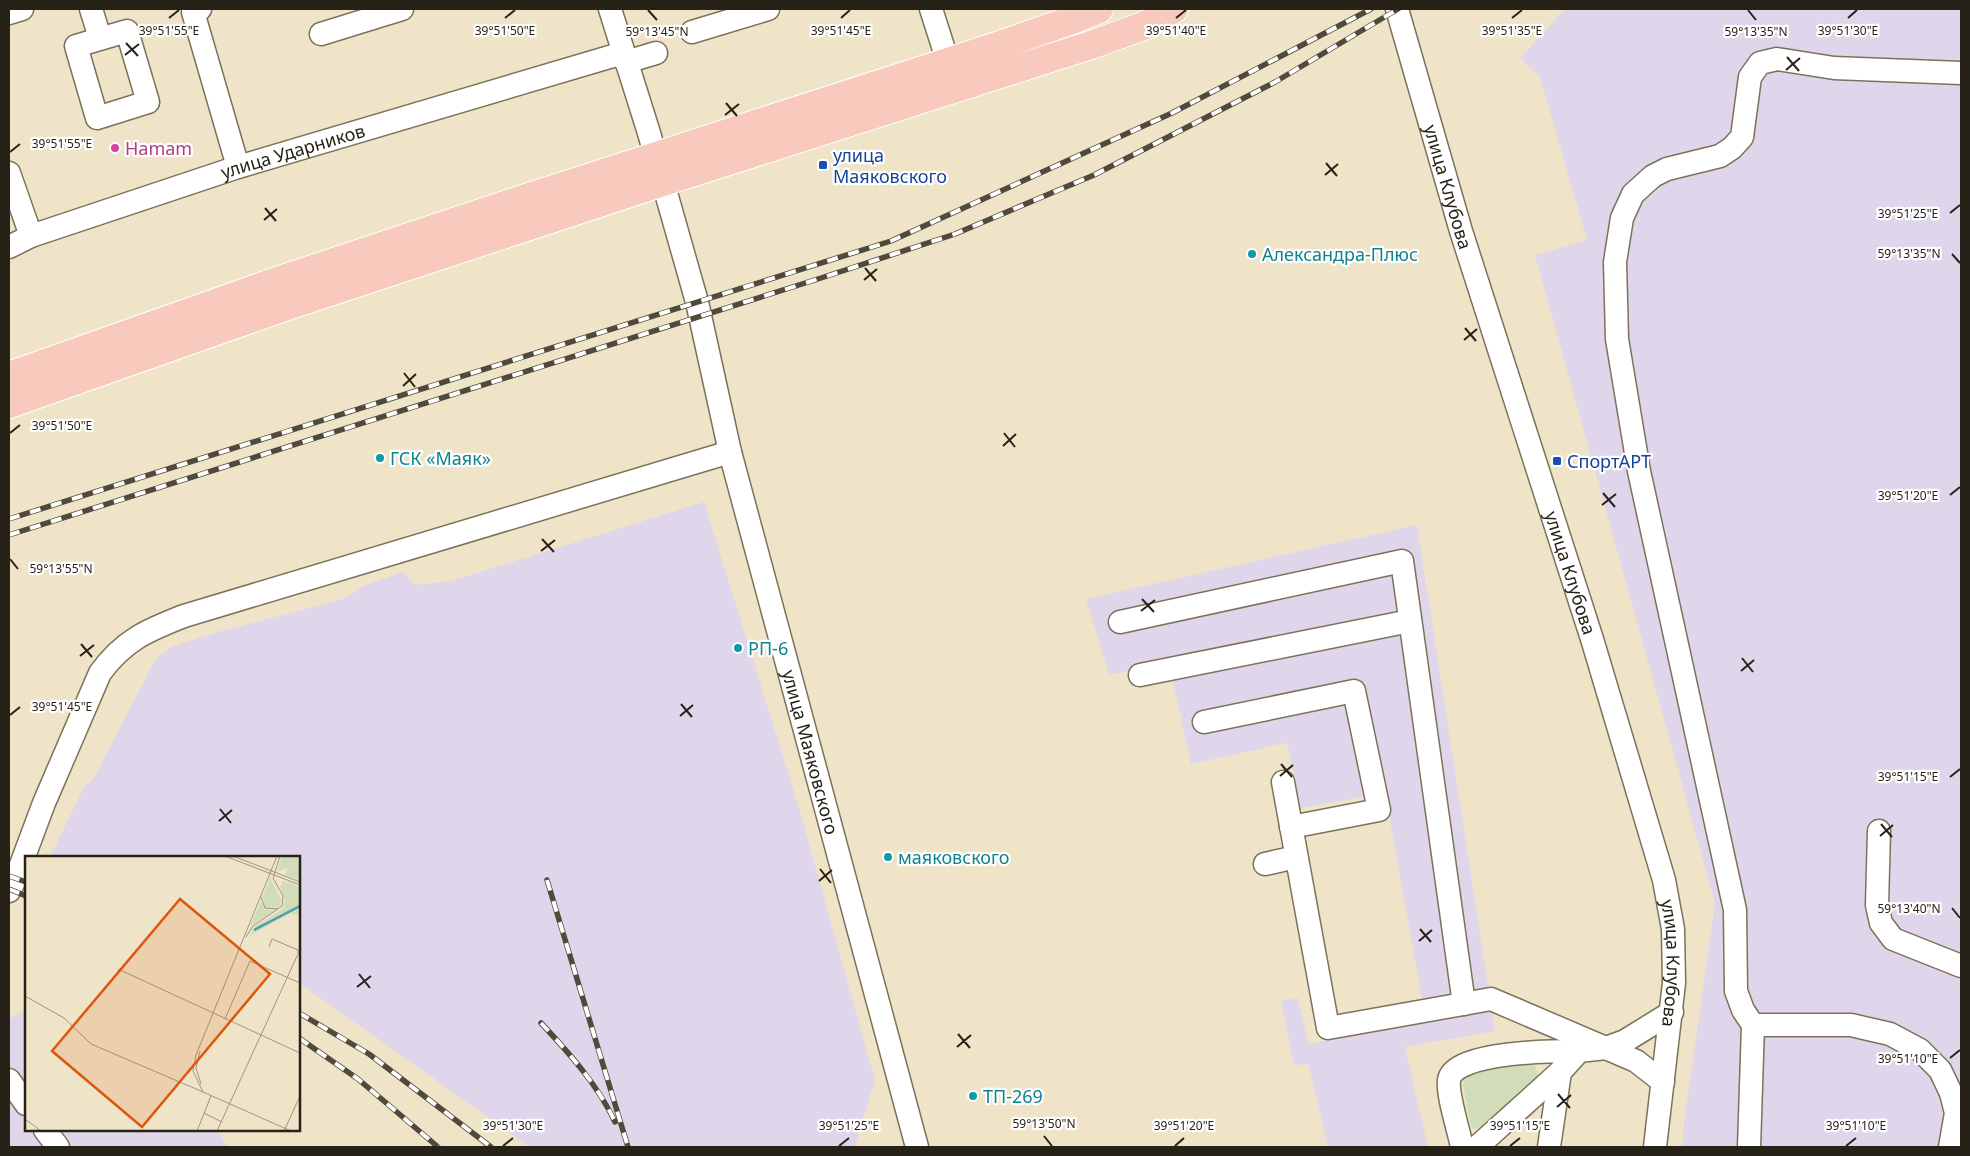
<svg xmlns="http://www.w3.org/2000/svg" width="1970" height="1156" font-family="'Noto Sans',sans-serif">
  <rect width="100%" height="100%" fill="#efe4c8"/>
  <!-- industrial -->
  <path fill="#e0d6eb" d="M1565,9h396v1138h-279l3,-31 30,-213 -180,-648 52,-15 -47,-163 -20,-19z
    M704,502l95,306 76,272 -20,66 -325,1 -231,-164v-126h-249l34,-70 10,-9 61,-118 16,-13 47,-15 125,-33 21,-13 39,-14 12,13 36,-4z
    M1417,525l78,506 -90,16 23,100h-100l-20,-83 -14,1 -13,-64 17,-3 10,46 118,-23 -41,-228 -84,15 -14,-65 -96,21 -22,-101 -60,12 -23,-76z
    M26,1010v120h191l11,17h-219v-128z"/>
  <!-- green -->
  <path fill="#d0ddb8" d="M1534,1063l4,11 -1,5 -53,48 -11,2 -2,-3 -8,-41 1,-7 16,-13z"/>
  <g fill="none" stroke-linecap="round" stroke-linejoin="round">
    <!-- minor casing -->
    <g stroke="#7c725a" stroke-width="25">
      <g id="minor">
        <path d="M91,9l9,29"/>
        <path d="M200,9l-7,3 45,155"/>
        <path id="s1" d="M610,9l39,124 48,169 33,150 187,695"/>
        <path d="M931,9l17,53"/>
        <path id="s2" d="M1397,9l64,222 131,408 72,241 9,49 1,54 -19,164"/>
        <path d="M9,13l13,-4"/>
        <path d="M127,31l21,71 -51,16 -21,-72z"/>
        <path d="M692,32l76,-23"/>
        <path d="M321,34l81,-25"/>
        <path d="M626,62l30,-9"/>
        <path id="s3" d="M9,173l22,63 207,-69 385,-114"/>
        <path d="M9,247l22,-11"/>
        <path d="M1120,622l282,-61 62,443"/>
        <path d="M1140,675l270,-54"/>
        <path d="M1204,722l150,-31 25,119 -88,17"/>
        <path d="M1283,782l45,246 163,-29 145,62 27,21"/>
        <path d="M1879,831l-2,74 4,18 12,16 68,27"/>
        <path d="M1265,864l31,-7"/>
        <path d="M9,891l7,-13 28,-75 56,-130c24,-33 48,-43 84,-57l546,-164"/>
        <path d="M1753,1025h98l39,9 30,16 20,20 11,23 5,20 -6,34"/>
        <path d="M9,1080l17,24"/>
        <path d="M45,1130l13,17"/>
        <path d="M1462,1147c-3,-16 -15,-52 -13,-67 5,-29 107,-29 130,-29"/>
        <path d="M1477,1147l83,-75"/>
        <path d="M1549,1147l11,-75 19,-21 27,-3 19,-7 47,-29"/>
        <path d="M1749,1147l4,-122 -10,-15 -7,-19 -1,-81 -96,-439 -22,-132 -2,-77 7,-44 11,-24 20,-18 14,-7 53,-13 12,-8 10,-11 8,-60 10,-14 17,-4 57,9 127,5"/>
      </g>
    </g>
    <!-- major casing -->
    <g stroke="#fff" stroke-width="30">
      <path id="major" d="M9,376l271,-96 243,-81 471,-152 81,-28 24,-10
        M9,404l281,-99 373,-123 428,-137 55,-20 28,-16"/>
    </g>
    <!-- minor -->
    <use href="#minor" stroke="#fff" stroke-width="22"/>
    <!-- major -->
    <use href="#major" stroke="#f8cabd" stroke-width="28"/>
    <!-- rail casing -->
    <g stroke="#50493c" stroke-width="5.5">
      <path id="rail" d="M9,519l882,-278 281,-128 199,-104
        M9,535l812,-257 134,-44 139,-59 181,-93 123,-73
        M9,876l17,6
        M547,880l81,267
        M9,889l17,7
        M299,1013l70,41 122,93
        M541,1023c28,30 57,62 74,99
        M299,1038l59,41 80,68"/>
    </g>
    <!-- rail -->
    <use href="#rail" stroke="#fff" stroke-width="4" stroke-dasharray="11" stroke-linecap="butt"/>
  </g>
  <!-- ticks -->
  <path fill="none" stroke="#272218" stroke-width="2" d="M648,10l9,10M1748,10l8,10M169,18l10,-8M505,18l10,-8M841,18l9,-8M1176,18l10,-8M1512,18l10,-8M1848,18l9,-8M126,43l12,13M125,55l14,-11M1787,57l12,14M1786,70l14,-12M726,103l11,13M725,115l14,-11M10,152l10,-8M1326,163l11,13M1325,175l13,-11M265,208l11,13M1950,213l10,-8M264,220l13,-11M1952,254l8,9M865,268l11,13M864,280l13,-11M1465,328l11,13M1464,340l13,-11M404,373l11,14M403,386l13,-12M10,433l10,-8M1004,433l11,14M1003,446l13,-12M1603,493l12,14M1950,495l10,-8M1602,505l14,-11M542,539l12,13M541,551l14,-11M10,559l8,10M1142,599l12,13M1141,611l14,-11M81,644l11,13M80,656l14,-11M1742,658l11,14M1741,671l13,-11M681,704l11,13M10,715l10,-8M680,716l13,-11M1281,764l11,13M1280,776l13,-11M1950,777l10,-8M220,809l11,14M219,821l13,-11M1881,824l11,13M1880,836l13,-11M820,869l11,14M819,881l13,-11M1952,908l8,10M1420,929l11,13M1419,941l13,-11M359,974l11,14M357,987l14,-11M958,1034l12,14M957,1047l14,-12M1950,1058l10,-8M1558,1094l12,14M1557,1107l14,-12M1044,1136l8,10M503,1146l10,-8M839,1146l10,-8M1175,1146l9,-8M1510,1146l10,-8M1846,1146l10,-8"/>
  <!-- markers -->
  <circle fill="#d1479c" stroke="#fff" stroke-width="2" cx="115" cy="148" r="5"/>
  <g fill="#1a4fb4" stroke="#fff" stroke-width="2">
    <rect x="818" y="160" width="10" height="10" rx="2.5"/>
    <rect x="1552" y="456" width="10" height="10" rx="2.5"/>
  </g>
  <g fill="#0f9aa8" stroke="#fff" stroke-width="2">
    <circle cx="1252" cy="254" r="5"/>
    <circle cx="380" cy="458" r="5"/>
    <circle cx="738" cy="648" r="5"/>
    <circle cx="888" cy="857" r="5"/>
    <circle cx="973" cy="1096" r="5"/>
  </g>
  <g text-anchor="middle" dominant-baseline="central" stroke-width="4.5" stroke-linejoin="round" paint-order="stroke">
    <!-- hotel labels -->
    <g font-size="18" fill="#b23c85" stroke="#fff" text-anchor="start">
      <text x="125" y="148">Hamam</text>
    </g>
    <!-- street labels -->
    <g font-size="18" fill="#272218" stroke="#fff">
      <text stroke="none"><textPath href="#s3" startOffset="342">улица Ударников</textPath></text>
      <text stroke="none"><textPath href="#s2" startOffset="185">улица Клубова</textPath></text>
      <text stroke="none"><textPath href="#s2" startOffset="590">улица Клубова</textPath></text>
      <text stroke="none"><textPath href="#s1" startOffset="770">улица Маяковского</textPath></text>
      <text stroke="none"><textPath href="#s2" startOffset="995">улица Клубова</textPath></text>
    </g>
    <!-- transit labels -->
    <g font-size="18" fill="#164399" stroke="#fff" text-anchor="start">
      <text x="833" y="155">улица<tspan x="833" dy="21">Маяковского</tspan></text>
      <text x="1567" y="461">СпортАРТ</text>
    </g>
    <!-- culture labels -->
    <g font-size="18" fill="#0d838f" stroke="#fff" text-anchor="start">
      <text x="1262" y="254">Александра-Плюс</text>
      <text x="390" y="458">ГСК «Маяк»</text>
      <text x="748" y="648">РП-6</text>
      <text x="898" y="857">маяковского</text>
      <text x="983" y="1096">ТП-269</text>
    </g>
  </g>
  <!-- overview -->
  <g transform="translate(25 856)">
    <rect width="275" height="275" fill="#efe4c8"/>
    <path d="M257,0h18v24l-15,-5 3,-7 -11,3zM245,21l11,23 -2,7 -14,1 -2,-12zM258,25l17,6v28l-11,-1 -40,22 7,-10 27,-17 2,-9 -5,-13zM236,45l4,8 10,2 -25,15z" fill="#d0ddb8"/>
    <path fill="none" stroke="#4c9cb0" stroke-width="2.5" d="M229,74l46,-24"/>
    <path fill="none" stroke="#9f9682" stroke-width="1" d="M200,0l75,29M208,0l67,26M252,0l-81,199 -3,16 10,21 88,39M236,41l4,11 13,1M221,81l7,-11 29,-20 1,-10 -10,-18 7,-22M93,113l182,84M0,140l39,22 27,26 112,48M200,163l25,-58 50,22M175,195l-4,17 5,16M179,257l18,9M0,263l16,12M172,275l14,-35M192,275l81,-177v-4l-26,-11 -3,8M259,275l16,-35"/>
    <path fill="#de560d" fill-opacity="0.15" stroke="#de560d" stroke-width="2.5" d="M155,43l90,75 -128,153 -90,-76z"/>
    <rect width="275" height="275" fill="none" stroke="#272218" stroke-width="2.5"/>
  </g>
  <g font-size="12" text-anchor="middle" fill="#272218" stroke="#fff" stroke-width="4.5" stroke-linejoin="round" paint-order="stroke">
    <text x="169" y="35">39°51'55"E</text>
    <text x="505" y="35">39°51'50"E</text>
    <text x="841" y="35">39°51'45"E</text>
    <text x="1176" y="35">39°51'40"E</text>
    <text x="1512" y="35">39°51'35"E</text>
    <text x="1848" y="35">39°51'30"E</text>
    <text x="657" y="36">59°13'45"N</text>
    <text x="1756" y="36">59°13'35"N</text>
    <text x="62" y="148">39°51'55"E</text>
    <text x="1908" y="218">39°51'25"E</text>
    <text x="1909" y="258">59°13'35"N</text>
    <text x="62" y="430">39°51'50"E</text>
    <text x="1908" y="500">39°51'20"E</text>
    <text x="61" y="573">59°13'55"N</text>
    <text x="62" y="711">39°51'45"E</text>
    <text x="1908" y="781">39°51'15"E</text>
    <text x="1909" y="913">59°13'40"N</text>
    <text x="1908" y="1063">39°51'10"E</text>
    <text x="1044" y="1128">59°13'50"N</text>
    <text x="513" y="1130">39°51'30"E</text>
    <text x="849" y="1130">39°51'25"E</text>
    <text x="1184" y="1130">39°51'20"E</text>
    <text x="1520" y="1130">39°51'15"E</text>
    <text x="1856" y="1130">39°51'10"E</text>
  </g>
  <!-- border -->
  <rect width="1970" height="1156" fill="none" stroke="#272218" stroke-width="20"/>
</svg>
